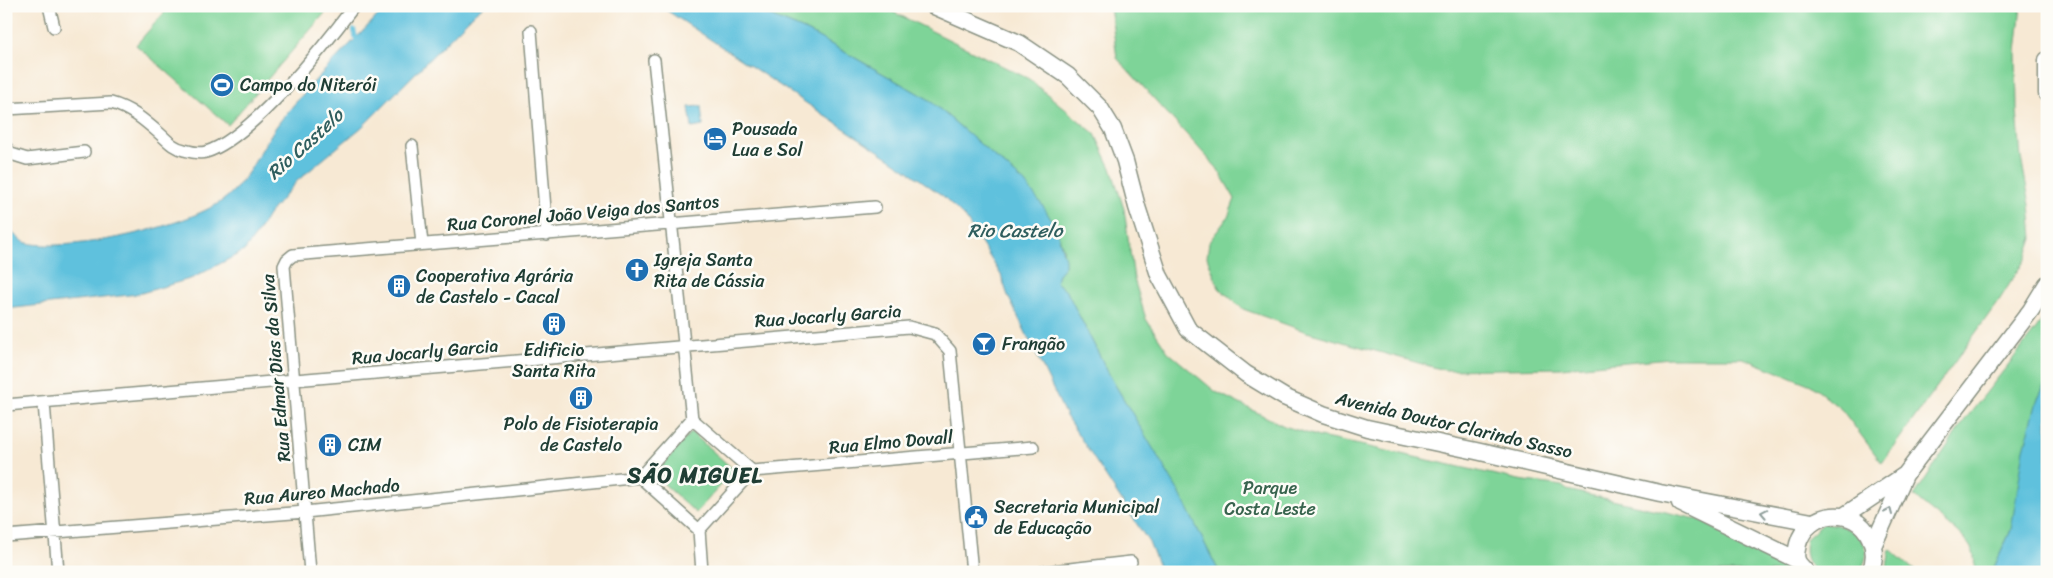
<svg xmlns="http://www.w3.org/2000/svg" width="2053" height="578" font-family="Sriracha,sans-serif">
  <rect width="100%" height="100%" fill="#fdfcf7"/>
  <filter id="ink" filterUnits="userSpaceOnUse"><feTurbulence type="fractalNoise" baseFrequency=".02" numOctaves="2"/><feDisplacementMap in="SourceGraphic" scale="10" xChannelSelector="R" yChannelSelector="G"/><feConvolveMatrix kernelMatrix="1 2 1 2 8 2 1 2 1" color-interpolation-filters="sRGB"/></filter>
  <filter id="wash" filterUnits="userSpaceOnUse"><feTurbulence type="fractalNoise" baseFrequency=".0096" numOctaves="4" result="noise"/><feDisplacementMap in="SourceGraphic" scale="20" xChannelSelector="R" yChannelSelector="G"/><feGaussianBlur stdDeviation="1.12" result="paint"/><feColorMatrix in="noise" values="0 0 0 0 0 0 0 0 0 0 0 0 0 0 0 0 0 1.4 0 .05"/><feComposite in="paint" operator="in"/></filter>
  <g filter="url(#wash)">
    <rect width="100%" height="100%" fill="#f7e9d4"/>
    <!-- green -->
    <path fill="#7ed498" stroke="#4e8866" d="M170,6h161l-103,119 -92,-80z
      M746,6h135l148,73 66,55 16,34 13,41 10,70 12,40 22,33 48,40 68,34 35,11 41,8 159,35 43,6 5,4 130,29 94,53h-572l-40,-79 -68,-115 -44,-86 -11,-10 2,-8 7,-8 -2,-18 -7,-20 -32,-46 -96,-83 -119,-67z
      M1110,6h911l-5,46 1,58 4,48 9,47 3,33 -7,20 -26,41 -118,164 -40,-53 -31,-25 -68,-27h-73l-109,10 -117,2 -137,-38 -64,-23 -24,-21 -12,-31 2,-15 19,-25 7,-18 -18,-31 -100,-110z
      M2047,311v70l-10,20 -26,129 -19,42h-18c0,-5 1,-11 0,-16 -3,-20 -45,-44 -60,-60l50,-75 73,-93z
      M691,432l43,38 -38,43 -42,-38z
      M1824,523c27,2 56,20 35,49h-42c-12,-10 -13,-18 -11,-33z
      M1890,549l26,23h-30z"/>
    <!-- water -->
    <path fill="#5fc1dd" stroke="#3f7f88" d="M387,6h97l-8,6 -114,115 -65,54 -29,34 -12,20 -12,16 -51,27 -55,16 -132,15v-82c6,5 14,14 21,16 44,10 166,-17 200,-46 25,-21 34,-52 54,-77 32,-40 70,-76 106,-114z
      M660,6h86l63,26 119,67 96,83 19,24 13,22 9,31v7l-7,8 -2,8 11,10 44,86 68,114 40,80h-58l-11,-28 -84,-128 -58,-120 -7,-21 -35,-56 -23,-23 -42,-30z
      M701,106l2,20 -11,2 -3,-21z
      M2047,381v191h-55l19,-42 13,-81 13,-48z"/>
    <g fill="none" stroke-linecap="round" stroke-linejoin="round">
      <!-- stream -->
      <path stroke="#5fc1dd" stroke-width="4.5" d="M354,30l3,13"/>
    </g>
  </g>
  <g filter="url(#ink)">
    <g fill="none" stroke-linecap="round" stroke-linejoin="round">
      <!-- street casing -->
      <g stroke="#8b9384" stroke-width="14">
        <path id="street" d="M49,6l5,21
          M531,31l16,204
          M654,60l38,359
          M6,109l105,-6c19,5 33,17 48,30 8,7 14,15 25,17 7,2 15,4 22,2 44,-13 120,-108 148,-146
          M412,146l10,98
          M6,147l5,7 16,5 57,-7
          M44,403l14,169
          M6,405l903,-78 26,7 15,17 22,221
          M692,419l60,52 -53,59 -59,-53z
          M752,471l281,-24
          M699,530l3,42
          M6,536l299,-24 335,-35
          M310,572l-26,-306 3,-6 6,-5 582,-48
          M1043,572l88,-10"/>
      </g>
      <!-- secondary casing -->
      <g stroke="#8b9384" stroke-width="19">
        <path id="secondary" d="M934,6l85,37 49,33 32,32 13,21 12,32 12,46 22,68 29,54 58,45 38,23 39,17 44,14 109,23 184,42 152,29
          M2047,60v34
          M1680,503l117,57
          M1844,516l61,-41
          M1873,546l32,-71 126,-165 16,-26
          M1806,572c-3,-4 -8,-8 -9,-12 -2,-5 0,-11 1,-16 9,-34 58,-39 72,-6 5,11 5,23 0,34"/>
      </g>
      <!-- street -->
      <use href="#street" stroke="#fff" stroke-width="11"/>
      <!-- secondary -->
      <use href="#secondary" stroke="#fff" stroke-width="16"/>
    </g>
    <!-- one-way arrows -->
    <defs><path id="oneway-chevron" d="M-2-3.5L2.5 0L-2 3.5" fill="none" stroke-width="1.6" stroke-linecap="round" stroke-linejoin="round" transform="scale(1.25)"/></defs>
    <g stroke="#8f9e9a">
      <use href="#oneway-chevron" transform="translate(1889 511) rotate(-66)"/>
      <use href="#oneway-chevron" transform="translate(1764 513) rotate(-169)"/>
    </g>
  </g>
  <!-- icons -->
  <defs>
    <g id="stadium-disc" transform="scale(1.25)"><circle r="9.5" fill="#1f6fb2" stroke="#fdfcf7"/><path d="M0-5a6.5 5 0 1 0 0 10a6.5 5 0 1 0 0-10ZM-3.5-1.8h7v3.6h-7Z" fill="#fff"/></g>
    <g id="hotel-disc" transform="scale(1.25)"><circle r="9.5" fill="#1f6fb2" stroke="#fdfcf7"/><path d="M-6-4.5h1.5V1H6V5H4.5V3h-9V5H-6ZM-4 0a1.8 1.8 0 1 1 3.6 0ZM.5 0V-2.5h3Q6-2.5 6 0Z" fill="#fff"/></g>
    <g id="church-disc" transform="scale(1.25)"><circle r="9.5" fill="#1f6fb2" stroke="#fdfcf7"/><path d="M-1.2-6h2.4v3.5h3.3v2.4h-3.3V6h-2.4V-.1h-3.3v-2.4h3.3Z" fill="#fff"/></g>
    <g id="building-disc" transform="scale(1.25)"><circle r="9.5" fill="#1f6fb2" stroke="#fdfcf7"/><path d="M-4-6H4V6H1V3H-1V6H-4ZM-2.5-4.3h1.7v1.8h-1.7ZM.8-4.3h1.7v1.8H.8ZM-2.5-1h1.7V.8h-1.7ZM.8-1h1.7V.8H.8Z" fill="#fff"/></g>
    <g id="bar-disc" transform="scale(1.25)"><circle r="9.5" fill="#1f6fb2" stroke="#fdfcf7"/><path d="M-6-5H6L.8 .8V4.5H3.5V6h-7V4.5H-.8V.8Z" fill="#fff"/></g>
    <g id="civic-disc" transform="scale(1.25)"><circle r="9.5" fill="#1f6fb2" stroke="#fdfcf7"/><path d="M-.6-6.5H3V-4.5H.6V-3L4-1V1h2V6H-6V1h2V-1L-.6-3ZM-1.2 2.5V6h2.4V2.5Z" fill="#fff"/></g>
  </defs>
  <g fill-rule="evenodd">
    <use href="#stadium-disc" x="222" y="85"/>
    <use href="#hotel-disc" x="715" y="139"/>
    <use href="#church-disc" x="637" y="270"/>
    <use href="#building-disc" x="399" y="286"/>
    <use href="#building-disc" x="554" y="324"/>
    <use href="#bar-disc" x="984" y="344"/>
    <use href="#building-disc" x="581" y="398"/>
    <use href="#building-disc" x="330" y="445"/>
    <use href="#civic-disc" x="976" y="517"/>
  </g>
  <g text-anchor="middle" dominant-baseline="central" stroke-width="5" stroke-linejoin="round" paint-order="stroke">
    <!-- poi labels -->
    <g font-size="18" fill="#1f3d34" stroke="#fdfcf7" text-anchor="start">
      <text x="240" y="85">Campo do Niterói</text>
      <text x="732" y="129">Pousada<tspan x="732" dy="21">Lua e Sol</tspan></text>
      <text x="654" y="260">Igreja Santa<tspan x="654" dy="21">Rita de Cássia</tspan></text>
      <text x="416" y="276">Cooperativa Agrária<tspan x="416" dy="21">de Castelo - Cacal</tspan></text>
      <text x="1002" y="344">Frangão</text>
      <text x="554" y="350" text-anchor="middle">Edificio<tspan x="554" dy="21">Santa Rita</tspan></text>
      <text x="581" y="424" text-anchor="middle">Polo de Fisioterapia<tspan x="581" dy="21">de Castelo</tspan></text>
      <text x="348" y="445">CIM</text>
      <text x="994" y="507">Secretaria Municipal<tspan x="994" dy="21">de Educação</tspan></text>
    </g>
    <!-- street labels -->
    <g font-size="18" fill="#1f3d34" stroke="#fdfcf7">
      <text transform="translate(583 213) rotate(-5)">Rua Coronel João Veiga dos Santos</text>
      <text transform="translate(828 316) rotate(-4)">Rua Jocarly Garcia</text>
      <text transform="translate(425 352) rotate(-5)">Rua Jocarly Garcia</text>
      <text transform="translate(276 368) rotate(-95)">Rua Edmar Dias da Silva</text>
      <text transform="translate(1454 425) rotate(13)">Avenida Doutor Clarindo Sasso</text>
      <text transform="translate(891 442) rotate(-5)">Rua Elmo Dovall</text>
      <text transform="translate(322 492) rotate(-5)">Rua Aureo Machado</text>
    </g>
    <!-- park labels -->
    <g font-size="18" fill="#37634d" stroke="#fdfcf7">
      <text x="1270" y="488">Parque<tspan x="1270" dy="21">Costa Leste</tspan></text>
    </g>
    <!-- water labels -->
    <g font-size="19" font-style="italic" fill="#2f5e5e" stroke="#fdfcf7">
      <text transform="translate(305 144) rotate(-42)">Rio Castelo</text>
      <text x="1015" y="230">Rio Castelo</text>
    </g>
    <!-- district labels -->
    <g font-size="22" font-weight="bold" letter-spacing="1" fill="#1f3d34" stroke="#fdfcf7">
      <text x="695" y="475">SÃO MIGUEL</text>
    </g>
  </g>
  <!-- margin -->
  <rect width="2053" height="578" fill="none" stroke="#fdfcf7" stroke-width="25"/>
</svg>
